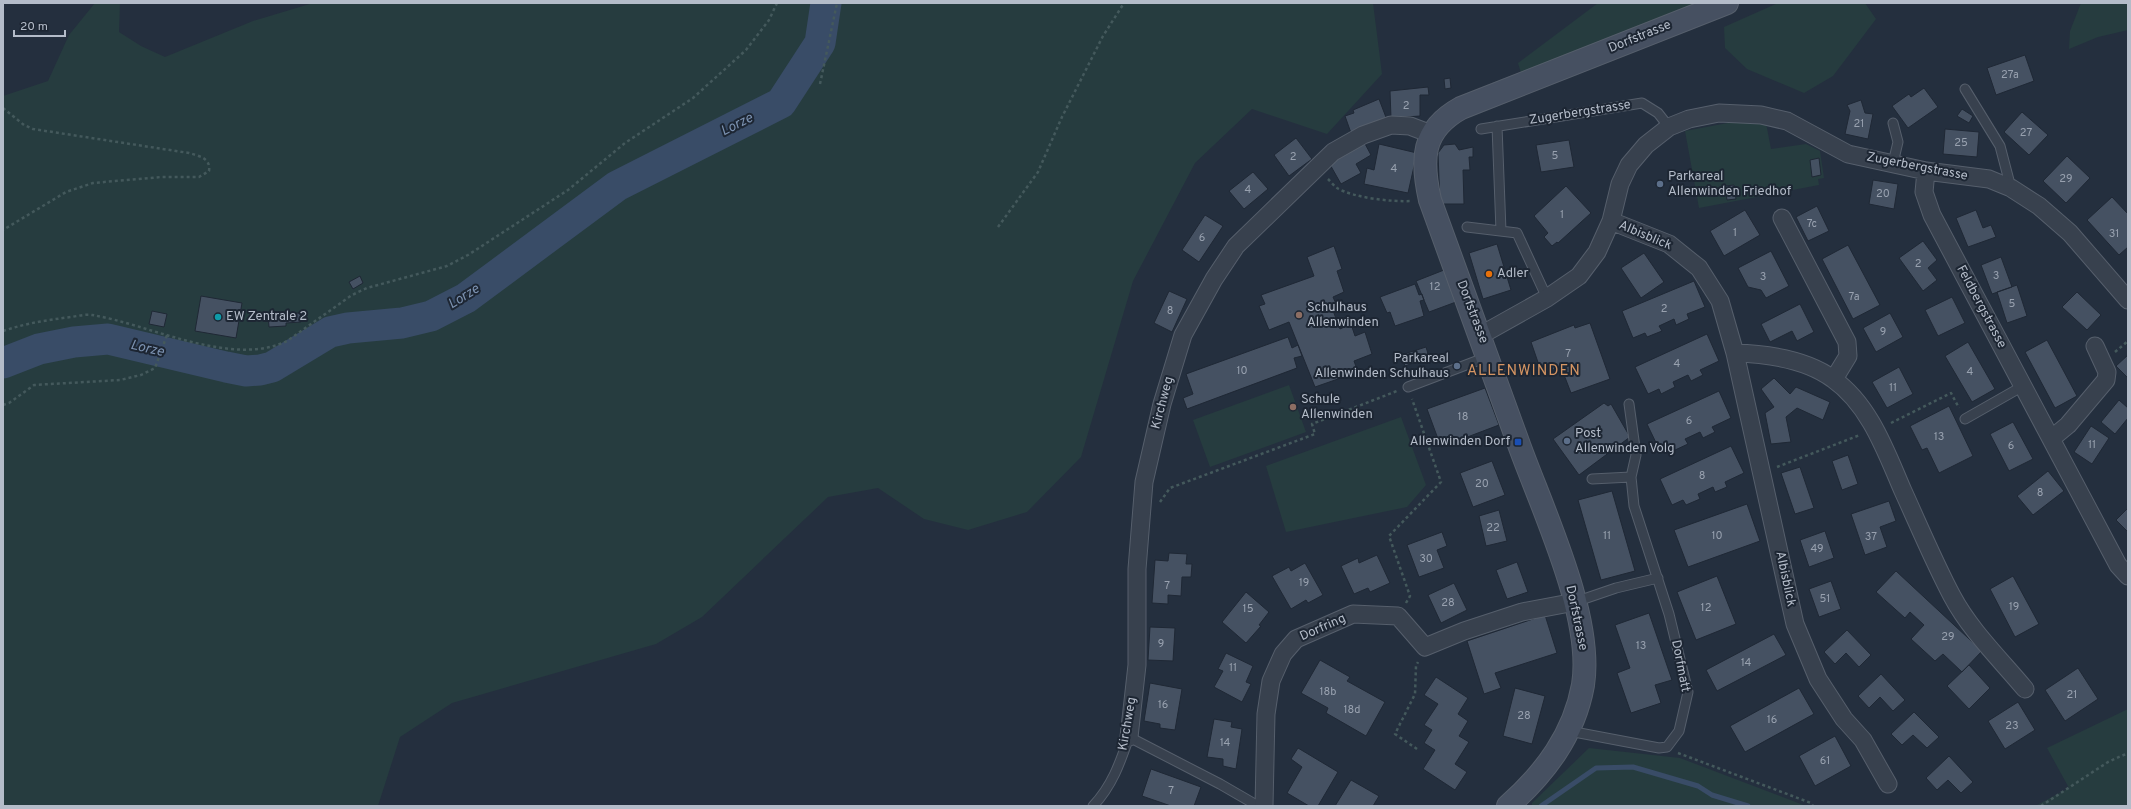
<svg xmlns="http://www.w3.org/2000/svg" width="2131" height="809" font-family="Overpass,sans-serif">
  <rect width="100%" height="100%" fill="#242f3e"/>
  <!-- green -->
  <path fill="#263c3f" d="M95,3h25l-1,29 22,14 24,11 88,-36 60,-18h1060l9,71 -55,60 -75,-25 -57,54 -62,118 -52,176 -54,55 -59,18 -44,-11 -46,-31 -50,9 -126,120 -46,27 -204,59 -52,34 -22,69h-375v-710l45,-15 21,-46z
    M1598,3h101l-178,70 -3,-10z
    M1778,3h87l11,16 -43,57 -29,17 -57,-24 -22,-21 -1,-21z
    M2081,3h47v27l-30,7 -29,12 1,-18z
    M1733,122l33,1 5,26 35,-5 14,7 4,27 -6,1 1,6 -120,23 -14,-77z
    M1289,385l17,47 -96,35 -17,-47z
    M1401,417l25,68 -19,22 -121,25 -20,-66z
    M2128,709v97h-93l34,-18 -22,-40z
    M1589,748l91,10 126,48h-274v-3z"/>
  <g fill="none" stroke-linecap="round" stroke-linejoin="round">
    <!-- stream -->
    <path stroke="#394c67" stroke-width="5" d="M1541,806l55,-38 37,-1 65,19 14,9 36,11"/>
    <!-- river -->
    <path stroke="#394c67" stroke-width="31" d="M3,363l36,-14 35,-7 34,-3 118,28 20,4 14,-1 12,-3 58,-35 18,-4 54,-5 29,-7 35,-18 151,-112 164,-83 39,-60 6,-40"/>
  </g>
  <!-- building -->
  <path fill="#455162" stroke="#1f2835" d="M2025,55l9,26 -38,14 -9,-27z
    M1450,78l1,10 -6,1 -1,-10z
    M1428,87l1,8h-9v21l-29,2 -1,-27z
    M1924,88l14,19 -30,21 -16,-22 17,-12 2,3z
    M1379,99l8,21 -36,13 -6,-17 9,-3 -1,-3z
    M1861,100l4,13 8,1 -5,25 -23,-5 5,-23 -3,-6z
    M1962,109l11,7 -4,7 -12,-7z
    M2022,112l26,23 -19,20 -25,-23z
    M1945,129l34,3 -2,25 -34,-3z
    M1296,138l16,21 -23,17 -15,-21z
    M1363,140l8,15 -15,9 5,9 -20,11 -13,-23z
    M1569,140l5,27 -33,5 -5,-27z
    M1379,144l38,9 -9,40 -44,-9 3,-16 7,2z
    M1455,144l4,6 14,-3v10h-4l1,13h-7l1,34h-24l-2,-51 6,-8z
    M2067,156l23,22 -24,25 -23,-22z
    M1819,158l2,17 -9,2 -2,-17z
    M1253,172l15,17 -24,20 -15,-18z
    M1873,180l25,4 -4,25 -25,-5z
    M1734,185l2,14 -9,1 -2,-14z
    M1566,186l25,27 -33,30 -1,-1 -5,4 -8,-9 4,-4 -14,-17z
    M2112,197l16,17v33l-9,8 -32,-35z
    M1817,206l12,25 -21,10 -12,-24z
    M1745,210l15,25 -36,21 -14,-25z
    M1976,210l7,18 8,-3 5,12 -28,10 -12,-29z
    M1205,215l18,11 -24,36 -17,-12z
    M1923,241l14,19 -9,8 9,12 -14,11 -24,-33z
    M1497,244l14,46 -28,9 -14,-46z
    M1848,245l32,60 -27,14 -31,-60z
    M1334,246l8,23 -5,2 7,21 -11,5 4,9 -5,2 8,21 11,-5 4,12 10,-4 7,22 -18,7 4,11 -43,15 -26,-65 -20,8 -10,-24 6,-2 -4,-9 53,-19 -7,-19z
    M1771,251l18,35 -23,12 -5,-8 -13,-3 -10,-19z
    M1644,253l20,29 -23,16 -20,-30z
    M2001,257l11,30 -20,7 -11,-29z
    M1444,270l12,32 -27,10 -13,-31z
    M360,276l3,7 -10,6 -4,-7z
    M1694,281l11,26 -18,7 2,5 -13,6 -2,-6 -15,7 3,5 -15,6 -2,-4 -12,5 -11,-27z
    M1415,284l4,11 3,-1 2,6 -4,1 4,15 -29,10 -5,-14 -3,1 -7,-16z
    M2017,285l10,31 -20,7 -10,-31z
    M1169,291l18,8 -15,33 -18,-9z
    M2077,292l24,23 -14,15 -25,-23z
    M201,296l41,7 -6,35 -41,-7z
    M1952,297l13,26 -27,13 -13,-26z
    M1800,304l14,28 -17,9 -5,-10 -22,11 -9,-18z
    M152,311l15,3 -3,13 -15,-3z
    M301,313v9l-15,1v3l-17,1 -1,-13z
    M1890,313l13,24 -27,15 -13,-24z
    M1590,323l20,56 -39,14 -10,-26 -19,7 -11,-32 43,-17 1,3z
    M1707,334l12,27 -19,9 3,5 -12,6 -3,-6 -15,7 2,5 -14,7 -2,-5 -11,5 -13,-27z
    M1288,337l4,11 6,-3 4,11 -8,2 3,10 -110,41 -4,-11 10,-4 -7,-20z
    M2047,340l30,56 -22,12 -30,-56z
    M1968,342l27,47 -23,13 -27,-46z
    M1426,347l3,10 -24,9 -4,-11z
    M2128,355v23l-12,-12z
    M1899,367l14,27 -26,14 -15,-26z
    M1774,378l16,16 6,-7 34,15 -7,18 -26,-12 -11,9 5,25 -20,2 -6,-31 9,-6 -13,-18z
    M1485,388l14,37 -58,22 -14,-38z
    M1719,391l12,27 -19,9 3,5 -12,6 -3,-6 -15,7 3,5 -15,7 -2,-6 -11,6 -13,-27z
    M2119,400l9,8v10l-13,16 -14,-12z
    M1604,403l4,3 3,-2 19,33 -51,38 -26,-36z
    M1949,406l24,50 -34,17 -12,-25 -5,2 -12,-24z
    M2013,422l20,37 -24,12 -19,-37z
    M2091,426l18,12 -17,26 -18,-12z
    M1731,446l13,27 -19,9 2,5 -12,5 -2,-5 -15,7 2,5 -14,6 -3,-5 -11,5 -12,-26z
    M1848,455l10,29 -16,6 -10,-29z
    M1492,461l13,34 -32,12 -13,-34z
    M1800,467l14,41 -19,6 -14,-41z
    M2048,471l16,20 -31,24 -16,-19z
    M1612,491l23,80 -34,9 -23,-80z
    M1889,501l7,20 -16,6 7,20 -22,8 -14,-41z
    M1747,504l13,37 -72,26 -14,-37z
    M2128,508v24l-12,-12z
    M1499,510l8,31 -21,5 -7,-30z
    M1825,531l9,27 -25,9 -9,-27z
    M1442,532l5,14 -10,4 7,18 -25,9 -12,-32z
    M1169,553l18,1 -1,10h6l-1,13h-9l-1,19 -13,-1v9l-16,-1 3,-43 13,1z
    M1377,555l13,28 -20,9 -2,-4 -14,6 -13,-28 17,-8 1,5z
    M1517,562l11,30 -21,7 -11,-29z
    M1305,563l18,32 -15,8 -2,-3 -15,9 -19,-33 17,-9 2,4z
    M1896,571l86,80 -20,21 -19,-18 -8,7 -24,-22 13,-14 -14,-13 -5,6 -29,-26z
    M1717,576l19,48 -40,16 -19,-48z
    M2013,576l26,48 -24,13 -25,-48z
    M1831,581l10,28 -22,8 -10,-28z
    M1454,583l13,27 -26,13 -13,-28z
    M1246,592l23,20 -10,13 2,1 -15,17 -24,-21z
    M1649,613l23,67 -17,5 6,18 -30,10 -14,-40 13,-5 -15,-43z
    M1545,615l12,38 -62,20 6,15 -17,6 -17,-53z
    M1150,627l25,1 -2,33 -25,-1z
    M1847,630l24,25 -12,12 -13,-14 -11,11 -11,-12z
    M1774,634l12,21 -69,36 -11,-21z
    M1226,653l27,13 -7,16 5,2 -9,18 -28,-15 9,-16 -5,-2z
    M1320,660l30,17 -3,4 38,21 -19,34 -40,-23 2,-5 -27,-15z
    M1969,665l21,23 -21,21 -22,-23z
    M2078,668l20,31 -33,22 -20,-31z
    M1881,674l24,26 -12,11 -13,-14 -11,11 -11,-12z
    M1436,677l32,21 -10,16 10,7 -9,15 10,6 -14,22 12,8 -12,18 -32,-21 12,-19 -11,-7 8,-13 -8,-5 14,-21 -14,-9z
    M1150,683l32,6 -7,41 -15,-2v-4l-16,-3z
    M1515,688l30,8 -13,48 -29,-8z
    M1799,688l15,26 -69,38 -15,-26z
    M2018,702l17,28 -30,19 -17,-28z
    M1914,712l25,25 -12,11 -14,-13 -11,10 -11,-11z
    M1214,719l18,3 -1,5 11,2 -6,40 -13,-3v-7l-16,-2z
    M1835,736l16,30 -36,20 -16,-30z
    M1298,748l40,24 -20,34h-9l-22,-13 15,-26 -11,-8z
    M1949,756l24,26 -12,11 -13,-13 -11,10 -11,-12z
    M1151,769l50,18 -7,19h-23l-29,-10z
    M1351,780l28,16 -6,10h-38z"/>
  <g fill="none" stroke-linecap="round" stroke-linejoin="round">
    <!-- lane casing -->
    <g stroke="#565f6c" stroke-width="11">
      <path id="lane" d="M1965,89l35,57 11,42
        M1497,126l4,105
        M1481,129l161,-26 16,10 11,14
        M1893,163l5,-21 -5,-19
        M1467,227l50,6 30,65
        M1408,387l79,-30
        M1629,404l7,51 -5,22
        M1965,419l58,-33
        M1575,602l41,-14 42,-10
        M1569,731l90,17 8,-1 12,-16 9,-39 -19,-78 -35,-108 -3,-29 -39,2
        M1093,806c19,-20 27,-43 36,-69l91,47 38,22"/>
    </g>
    <!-- street casing -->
    <g stroke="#565f6c" stroke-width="19">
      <path id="street" d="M1926,171l-2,21 8,23 186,350 10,11
        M1782,218l65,124 1,14 -14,23
        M1611,221l58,23 30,24 21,33 15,52 60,271 23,55 26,40 19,21 25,44
        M1481,335l66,-37 32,-22 18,-24 14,-31 9,-37 9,-19 17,-20 23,-18 20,-8 30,-6 42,2 26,6 61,33 78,17 63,8 22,9 28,18 31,27 58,67
        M1735,353c33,1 71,6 98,26 37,26 53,73 70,112 16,35 31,71 49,105 18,34 48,63 73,93
        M2051,439l17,-14 38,-45 1,-8 -12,-26
        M1129,737l8,-72v-96l7,-87 18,-78 21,-69 31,-56 22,-33 97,-94 30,-17 28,-10 19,1 21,8
        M1264,806l2,-92 5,-33 12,-27 13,-15 57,-25 45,2 27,31 39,-16 58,-19 53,-10"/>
    </g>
    <!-- secondary casing -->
    <g stroke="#565f6c" stroke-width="24">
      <path id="secondary" d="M1508,806c37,-33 66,-71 75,-121 11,-69 -41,-176 -65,-243 -29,-81 -59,-161 -88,-242 -9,-40 -9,-70 31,-92l266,-105"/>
    </g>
    <!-- path -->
    <path stroke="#44595c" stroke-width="2.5" stroke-dasharray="3 3" stroke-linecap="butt" d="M820,84l17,-81
      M3,108l21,17 9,4 156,24c10,3 22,5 20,18l-10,6h-38l-68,6 -27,9 -63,38
      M1328,179c3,3 6,7 9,9 17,10 55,14 75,13
      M998,227l40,-55 24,-55 41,-81 21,-33
      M3,331c24,-8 44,-11 68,-14 7,-1 15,-3 21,-2 57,9 139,53 195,26l65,-46 15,-7 80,-22 21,-11 100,-65 57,-47 68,-45 53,-48 23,-30 8,-17
      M2115,352l13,-11
      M3,405l6,-2 25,-18 86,-5 21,-5 14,-7 12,-33
      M1891,423l60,-30 8,15
      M1777,467l83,-32
      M1160,502l10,-14 145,-54 -3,-10 85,-33
      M1406,603l4,-7 -21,-60 52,-54 -29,-83
      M1417,749l-22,-15 20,-40 1,-28 2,-4
      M1678,753l133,50 2,3
      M2041,806l67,-44 20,-9"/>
    <!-- lane -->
    <use href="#lane" stroke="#38414e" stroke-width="9"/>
    <!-- street -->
    <use href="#street" stroke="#38414e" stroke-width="17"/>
    <!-- secondary -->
    <use href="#secondary" stroke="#465061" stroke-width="22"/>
  </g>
  <!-- markers -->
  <g fill="#5c6f8a" stroke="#1d2633" stroke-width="1.5">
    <circle cx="1660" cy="184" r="4"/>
    <circle cx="1457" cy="366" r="4"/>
    <circle cx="1567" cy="441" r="4"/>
  </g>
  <circle fill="#e8710a" stroke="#1d2633" stroke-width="1.5" cx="1489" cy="274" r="4"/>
  <g fill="#8d6e63" stroke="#1d2633" stroke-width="1.5">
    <circle cx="1299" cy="315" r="4"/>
    <circle cx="1293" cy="407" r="4"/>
  </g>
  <circle fill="#0f9aa8" stroke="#1d2633" stroke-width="1.5" cx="218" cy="317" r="4"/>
  <rect fill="#1a4fb4" stroke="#1d2633" stroke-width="1.5" x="1514" y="438" width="8" height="8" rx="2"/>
  <g text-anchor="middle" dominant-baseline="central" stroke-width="4" stroke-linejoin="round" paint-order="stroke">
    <!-- number labels -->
    <g font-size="11" fill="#98a1af">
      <text x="2010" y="75">27a</text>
      <text x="1406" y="106">2</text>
      <text x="1859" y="124">21</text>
      <text x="2026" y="133">27</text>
      <text x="1961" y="143">25</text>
      <text x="1555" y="156">5</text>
      <text x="1293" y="157">2</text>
      <text x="1394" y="169">4</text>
      <text x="2066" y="179">29</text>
      <text x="1248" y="190">4</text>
      <text x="1883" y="194">20</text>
      <text x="1562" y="215">1</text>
      <text x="1812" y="224">7c</text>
      <text x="1735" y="233">1</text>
      <text x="2114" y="234">31</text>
      <text x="1202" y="238">6</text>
      <text x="1918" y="264">2</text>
      <text x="1996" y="276">3</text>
      <text x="1763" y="277">3</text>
      <text x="1435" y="287">12</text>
      <text x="1854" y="297">7a</text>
      <text x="2012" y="304">5</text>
      <text x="1664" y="309">2</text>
      <text x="1170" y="311">8</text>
      <text x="1883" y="332">9</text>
      <text x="1568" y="354">7</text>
      <text x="1677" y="364">4</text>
      <text x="1242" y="371">10</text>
      <text x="1970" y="372">4</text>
      <text x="1893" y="388">11</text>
      <text x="1463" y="417">18</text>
      <text x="1689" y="421">6</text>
      <text x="1939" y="437">13</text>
      <text x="2092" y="445">11</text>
      <text x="2011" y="446">6</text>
      <text x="1702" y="476">8</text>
      <text x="1482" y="484">20</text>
      <text x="2040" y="493">8</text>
      <text x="1493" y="528">22</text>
      <text x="1607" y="536">11</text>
      <text x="1717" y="536">10</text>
      <text x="1871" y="537">37</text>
      <text x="1817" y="549">49</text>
      <text x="1426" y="559">30</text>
      <text x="1304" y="583">19</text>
      <text x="1167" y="586">7</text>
      <text x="1825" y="599">51</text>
      <text x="1448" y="603">28</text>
      <text x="2014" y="607">19</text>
      <text x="1706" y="608">12</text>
      <text x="1248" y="609">15</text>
      <text x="1948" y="637">29</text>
      <text x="1161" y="644">9</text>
      <text x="1641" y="646">13</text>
      <text x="1746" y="663">14</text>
      <text x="1233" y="668">11</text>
      <text x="1328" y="692">18b</text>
      <text x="2072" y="695">21</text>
      <text x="1163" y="705">16</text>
      <text x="1352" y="710">18d</text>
      <text x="1524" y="716">28</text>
      <text x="1772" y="720">16</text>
      <text x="2012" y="726">23</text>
      <text x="1225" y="743">14</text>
      <text x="1825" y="761">61</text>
      <text x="1171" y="791">7</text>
    </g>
    <!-- street labels -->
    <g font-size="13" fill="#b4bcc9" stroke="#1d2633">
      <text transform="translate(1640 37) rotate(-22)">Dorfstrasse</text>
      <text transform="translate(1580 113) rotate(-9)">Zugerbergstrasse</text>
      <text transform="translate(1917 167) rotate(11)">Zugerbergstrasse</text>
      <text transform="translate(1645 236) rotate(23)">Albisblick</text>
      <text transform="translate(1981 307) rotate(62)">Feldbergstrasse</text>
      <text transform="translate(1472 312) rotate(69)">Dorfstrasse</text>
      <text transform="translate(1163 403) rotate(-75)">Kirchweg</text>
      <text transform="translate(1785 579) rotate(78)">Albisblick</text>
      <text transform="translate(1576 618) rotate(78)">Dorfstrasse</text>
      <text transform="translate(1323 628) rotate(-24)">Dorfring</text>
      <text transform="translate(1680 666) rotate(79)">Dorfmatt</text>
      <text transform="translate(1128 724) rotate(-80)">Kirchweg</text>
    </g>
    <!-- poi labels -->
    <g font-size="13" fill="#b4bcc9" stroke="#1d2633" text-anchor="start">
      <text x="1668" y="177">Parkareal<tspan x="1668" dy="15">Allenwinden Friedhof</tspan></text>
      <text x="1497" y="274">Adler</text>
      <text x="1307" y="308">Schulhaus<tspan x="1307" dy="15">Allenwinden</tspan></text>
      <text x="226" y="317">EW Zentrale 2</text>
      <text x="1449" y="359" text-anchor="end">Parkareal<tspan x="1449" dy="15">Allenwinden Schulhaus</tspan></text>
      <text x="1301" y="400">Schule<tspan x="1301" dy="15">Allenwinden</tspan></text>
      <text x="1575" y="434">Post<tspan x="1575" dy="15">Allenwinden Volg</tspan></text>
      <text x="1510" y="442" text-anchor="end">Allenwinden Dorf</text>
    </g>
    <!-- water labels -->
    <g font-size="14" font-style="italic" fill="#7c92b1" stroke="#1d2633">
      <text transform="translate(737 125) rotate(-27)">Lorze</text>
      <text transform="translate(464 297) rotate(-32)">Lorze</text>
      <text transform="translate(147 349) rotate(13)">Lorze</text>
    </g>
    <!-- quarter labels -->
    <g font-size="15" letter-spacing="1" fill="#d59563" stroke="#1d2633">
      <text x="1524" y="371">ALLENWINDEN</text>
    </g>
  </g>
  <!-- border -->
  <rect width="2131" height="809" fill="none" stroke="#b4bcc9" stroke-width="8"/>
  <!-- scale -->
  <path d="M14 30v6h51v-6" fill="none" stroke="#b4bcc9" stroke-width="2"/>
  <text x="20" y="30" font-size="12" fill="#b4bcc9" stroke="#1d2633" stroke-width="3" paint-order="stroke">20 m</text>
</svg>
